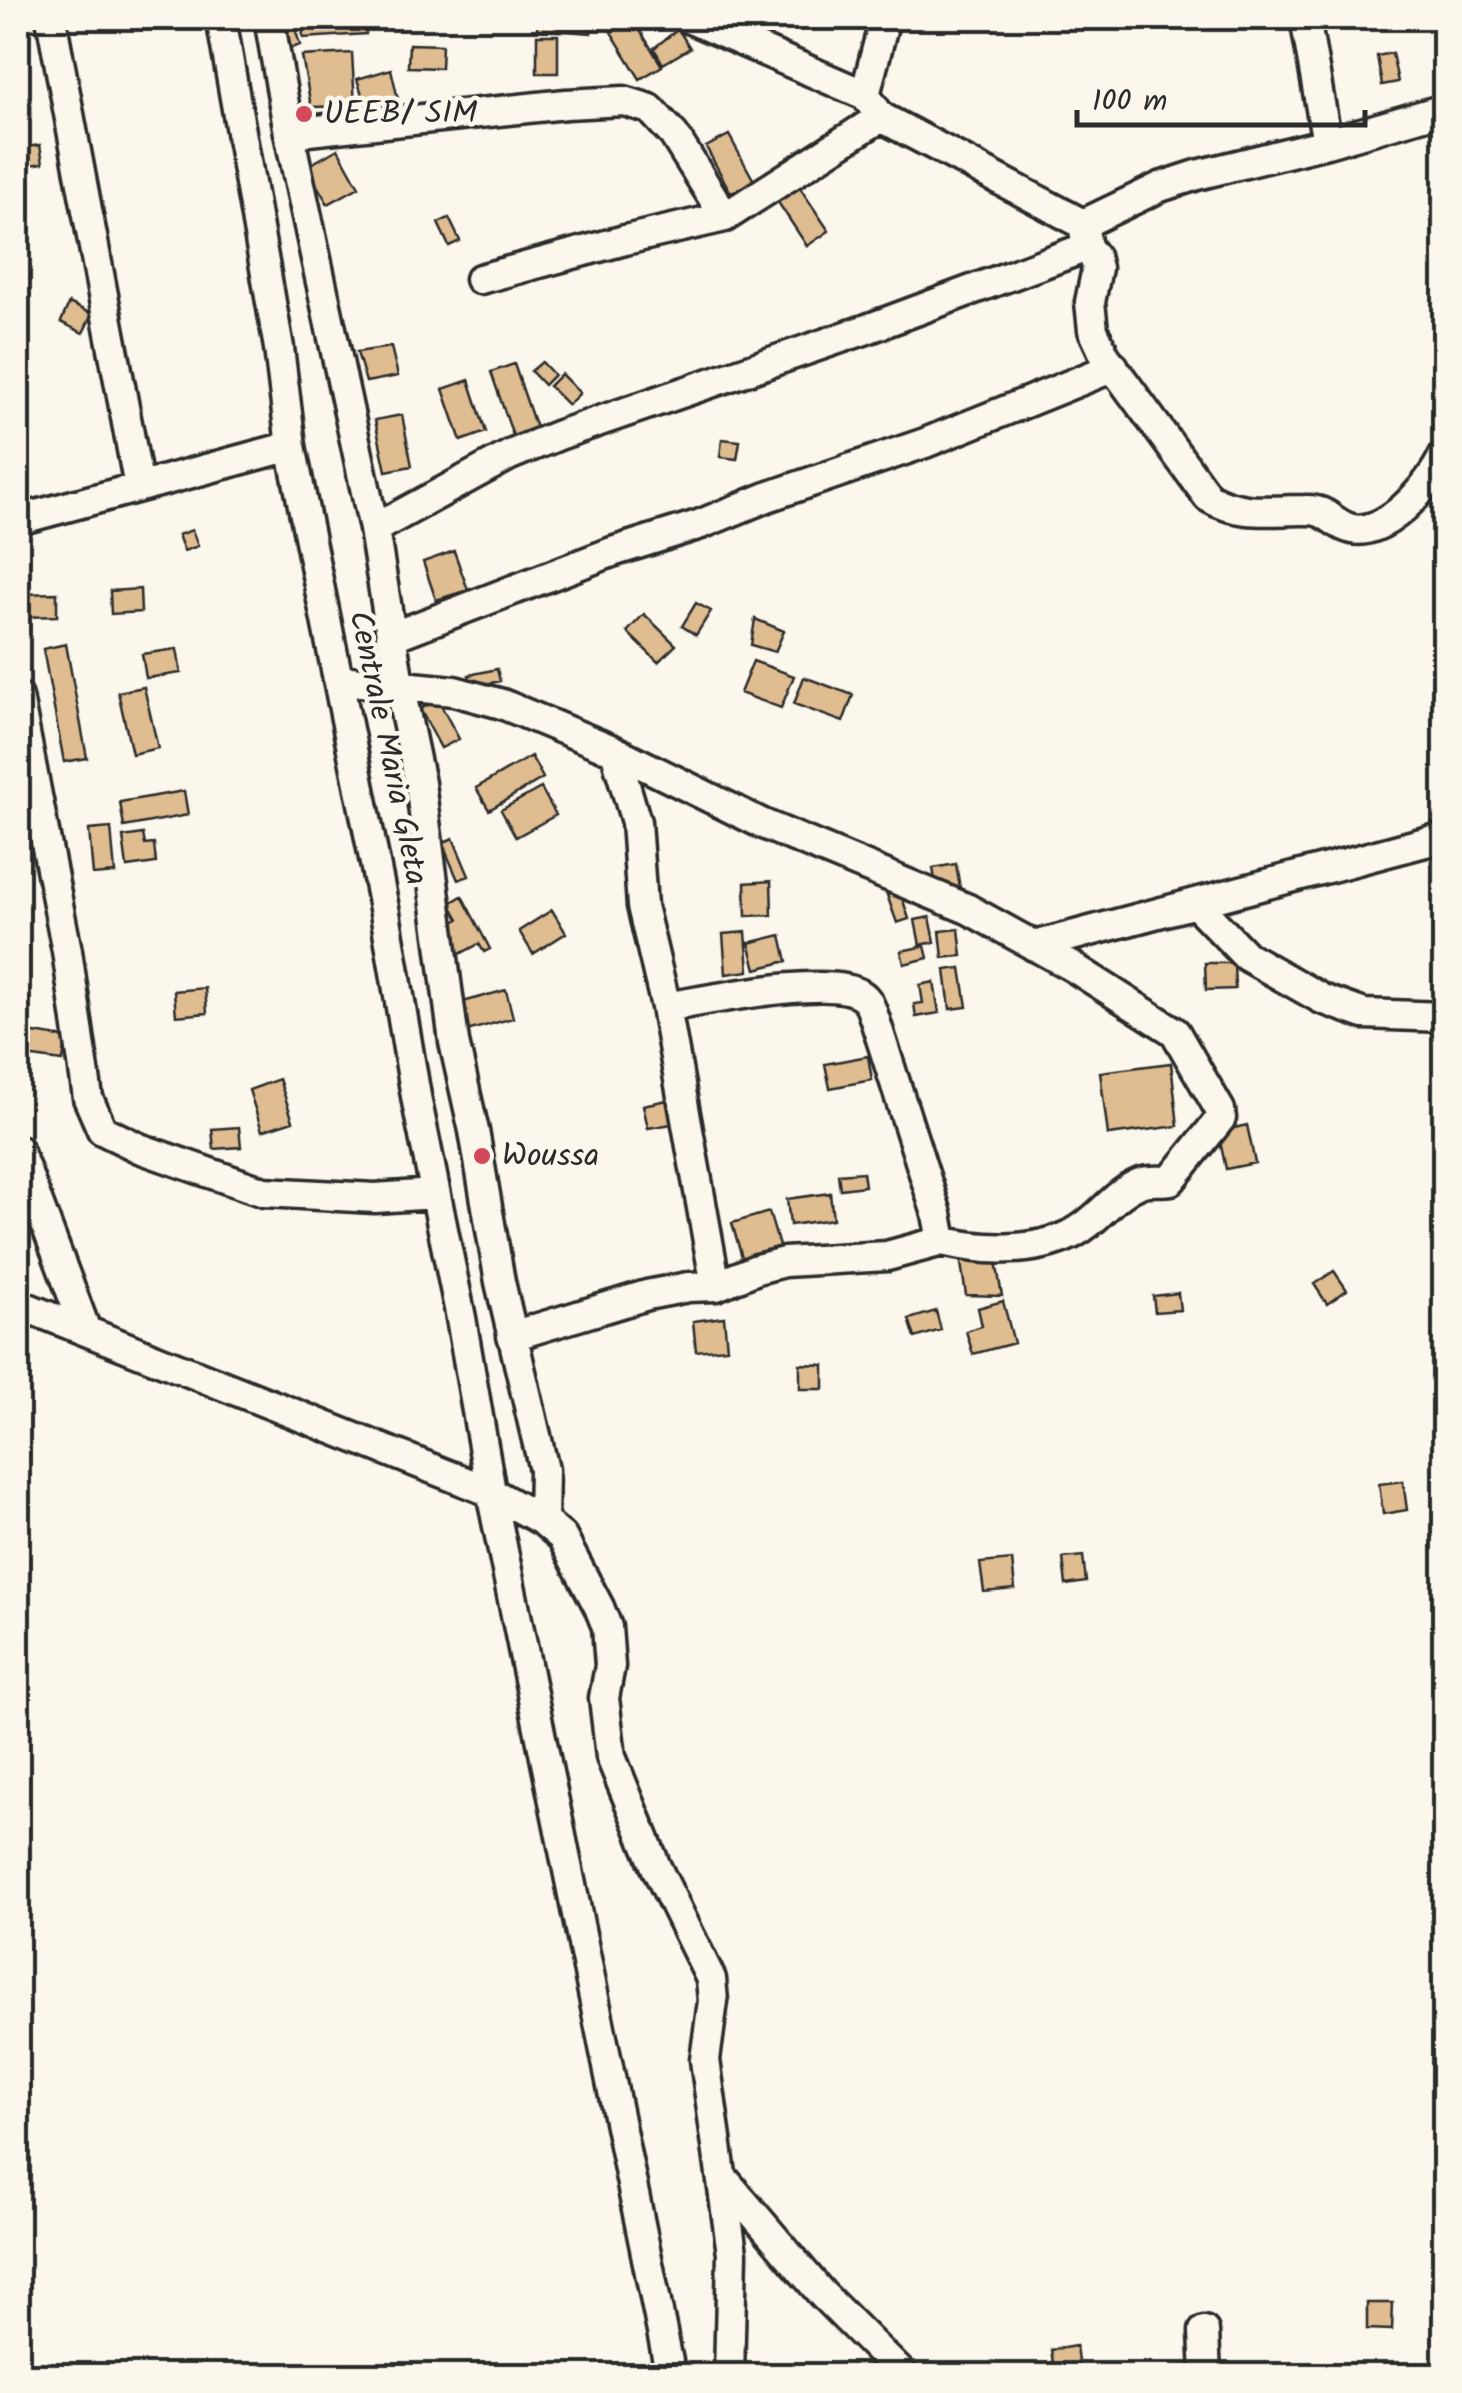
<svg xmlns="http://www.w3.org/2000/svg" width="1462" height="2393" font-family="Kalam,sans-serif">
  <rect width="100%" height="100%" fill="#fbf7ec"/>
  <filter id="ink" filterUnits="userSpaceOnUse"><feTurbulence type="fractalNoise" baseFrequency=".01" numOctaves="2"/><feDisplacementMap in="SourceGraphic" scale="20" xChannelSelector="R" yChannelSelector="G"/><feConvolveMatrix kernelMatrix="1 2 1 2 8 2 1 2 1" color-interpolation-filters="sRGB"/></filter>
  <g filter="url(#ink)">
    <!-- building -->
    <path fill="#dfbd91" stroke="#2b2b2b" stroke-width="2.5" d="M292,18l8,27 -14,5 -9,-27z
      M302,18h64v16l-63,4z
      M538,18h54l-1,15 -54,-4z
      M633,19l29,47 -22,13 -29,-47z
      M678,29l12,19 -27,16 -9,-16z
      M537,35h21v38h-21z
      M1444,41v30l-11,1 -3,-29z
      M409,44l33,1 -1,23 -33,-1z
      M352,53l3,53 -44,1 -9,-51z
      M1392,53l6,29 -16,3 -5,-29z
      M391,69l7,30 -30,14 -11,-34z
      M729,135l25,46 -23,12 -25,-46z
      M40,145l3,18 -25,4 2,-19z
      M338,149l21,38 -31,17 -22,-37z
      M794,179l35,52 -22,15 -35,-53z
      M449,218l11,23 -11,5 -11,-23z
      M69,303l23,11 -9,19 -22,-11z
      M391,347l7,29 -32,6 -9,-30z
      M542,362l12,13 -10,10 -13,-14z
      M514,364l22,64 -23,8 -22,-64z
      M561,374l19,19 -12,12 -19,-19z
      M469,380l17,52 -25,9 -18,-52z
      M402,415l10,51 -26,5 -11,-51z
      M722,439l18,2 -3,18 -17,-2z
      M192,530l6,16 -14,5 -6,-16z
      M454,551l14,39 -32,10 -13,-38z
      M140,589l1,23 -30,2 -1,-23z
      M57,593v23l-34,1 -1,-23z
      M696,603l15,8 -15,24 -14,-9z
      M644,614l32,31 -18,17 -31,-30z
      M755,619l29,12 -9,21 -24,-7z
      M66,644l21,114 -23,4 -21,-113z
      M177,649l4,24 -35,5 -4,-24z
      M753,661l41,15 -13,32 -41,-15z
      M497,669l3,12 -29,6 -2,-12z
      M804,677l49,18 -10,27 -49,-18z
      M144,687l14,61 -26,6 -14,-62z
      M438,700l21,39 -18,9 -21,-39z
      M531,756l12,22 -54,32 -13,-22z
      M541,788l15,27 -40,22 -15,-27z
      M184,791l4,24 -64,12 -4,-25z
      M111,828l4,45 -22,2 -4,-45z
      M143,834l2,11 9,-1 2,19 -29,4 -4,-30z
      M453,838l16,38 -11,4 -16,-37z
      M956,864l4,24 -23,4 -4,-24z
      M771,881l1,34 -26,1 -1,-33z
      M900,891l9,28 -12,4 -10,-28z
      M462,896l28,53 -6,3 -5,-8 -25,13 -10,-17 10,-6 -5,-9 10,-6 -9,-16z
      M552,910l14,23 -33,21 -14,-23z
      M930,917l5,25 -15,3 -5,-25z
      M959,929l3,27 -19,2 -3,-27z
      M746,932l3,39 -23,3 -3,-40z
      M781,935l6,26 -31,8 -7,-26z
      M925,946l3,12 -24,6 -3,-13z
      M1205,963h29l1,26 -29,1z
      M961,968l6,39 -17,2 -5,-39z
      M934,982l5,31 -23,4 -2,-13 9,-1 -3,-18z
      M205,988l2,25 -31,3 -2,-25z
      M506,990l7,28 -46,13 -8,-28z
      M21,1031l45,7 -3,23 -45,-6z
      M868,1056l4,24 -42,8 -5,-24z
      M1171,1063l7,63 -70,9 -8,-63z
      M279,1079l14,42 -31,10 -13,-41z
      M667,1100l5,24 -24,4 -5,-23z
      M1247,1125l8,38 -29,6 -8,-37z
      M239,1127l2,20 -27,2 -2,-20z
      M863,1172l2,14 -25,3 -2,-15z
      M830,1193l3,26 -43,6 -3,-26z
      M769,1212l12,41 -37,11 -12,-41z
      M960,1257l36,4 6,35 -36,-1z
      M1334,1271l13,19 -20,14 -13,-20z
      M1178,1293l2,17 -25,2 -2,-16z
      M1003,1301l11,42 -41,11 -7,-23 16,-5 -4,-18z
      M936,1311l5,19 -26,8 -6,-19z
      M724,1317l3,31 -31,3 -3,-30z
      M800,1364l24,1v24h-24z
      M1403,1481l4,29 -24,4 -4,-30z
      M1083,1556l3,26 -20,3 -3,-27z
      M1012,1560l3,29 -31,3 -4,-29z
      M1367,2303h26l-1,27 -25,-1z
      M1076,2346l4,30h-25l-4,-26z"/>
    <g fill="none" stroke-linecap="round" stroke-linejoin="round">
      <!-- minor casing -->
      <g stroke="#2b2b2b" stroke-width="35">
        <path id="minor" d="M51,18l88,469
          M221,18l58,330 12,98 94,467 32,189 44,216 30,174 180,884
          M269,18l20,115 85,396 25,155 21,99 34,259 20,89 26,151 44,188 -1,51
          M688,18l177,77 16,22 202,107
          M1305,18l22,125
          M865,95l20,-77
          M289,133l277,-29 58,-3 26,8 24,26 51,82
          M1083,224l4,23 7,9 3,12 -7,34 3,28 12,26 103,141c31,19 63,13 97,13 20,-1 25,10 41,17 36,16 86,-44 98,-72
          M1083,224l77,-37 37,-12 130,-32 117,-34
          M480,279l145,-39 100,-23 156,-100
          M18,520l273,-74
          M374,529l136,-74 49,-20 308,-106 220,-82
          M391,637l221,-85 89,-28 66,-27 158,-54 189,-76
          M340,680l114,11 48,13 113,47 148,73 205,85 105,58 102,65 45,78 1,8 -50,62c-11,2 -21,-1 -31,3 -27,11 -42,38 -68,51 -39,19 -90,17 -130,7
          M18,697l49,254 21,147 14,32 37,18 125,44 111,6 59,-4
          M615,751l21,71 6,84 24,101 50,279
          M1196,904l50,52 76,43 42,15 80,3
          M1034,946l410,-109
          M18,1150l68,181
          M18,1304l473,188 52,29 19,16 37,70 8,20 3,39 -6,32 7,59 45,110 55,112 2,22 -8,59 27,193 -3,123
          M512,1336l135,-41 41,-8 28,-1 41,-17 27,-7 103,-6 55,-15 -5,-27 -62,-194c-2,-6 -5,-17 -10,-22 -26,-27 -161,3 -199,9
          M724,2179l98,115 82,82
          M1204,2331l2,45"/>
      </g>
      <!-- minor -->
      <use href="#minor" stroke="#fbf7ec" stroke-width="28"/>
    </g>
  </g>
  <!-- markers -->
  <g fill="#d1495b" stroke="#fbf7ec" stroke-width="4">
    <circle cx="304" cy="114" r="10"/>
    <circle cx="482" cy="1156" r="10"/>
  </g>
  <g text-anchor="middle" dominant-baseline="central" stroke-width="9" stroke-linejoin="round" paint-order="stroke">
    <!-- poi labels -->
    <g font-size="32" fill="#2b2b2b" stroke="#fbf7ec" text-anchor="start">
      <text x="324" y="114">UEEB/ SIM</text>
      <text x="502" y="1156">Woussa</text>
    </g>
    <!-- street labels -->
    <g font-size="32" fill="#2b2b2b" stroke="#fbf7ec">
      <text transform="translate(387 748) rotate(78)">Centrale Maria Gleta</text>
    </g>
  </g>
  <!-- margin -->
  <rect width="1462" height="2393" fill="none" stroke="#fbf7ec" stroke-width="60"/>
  <rect x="30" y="30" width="1402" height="2333" fill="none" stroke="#2b2b2b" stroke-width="4" filter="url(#ink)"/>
  <!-- scale -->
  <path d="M1077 110v15h288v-15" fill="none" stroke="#2b2b2b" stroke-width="5"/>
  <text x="1092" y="110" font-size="30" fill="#2b2b2b" stroke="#fbf7ec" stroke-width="8" paint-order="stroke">100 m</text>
</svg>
